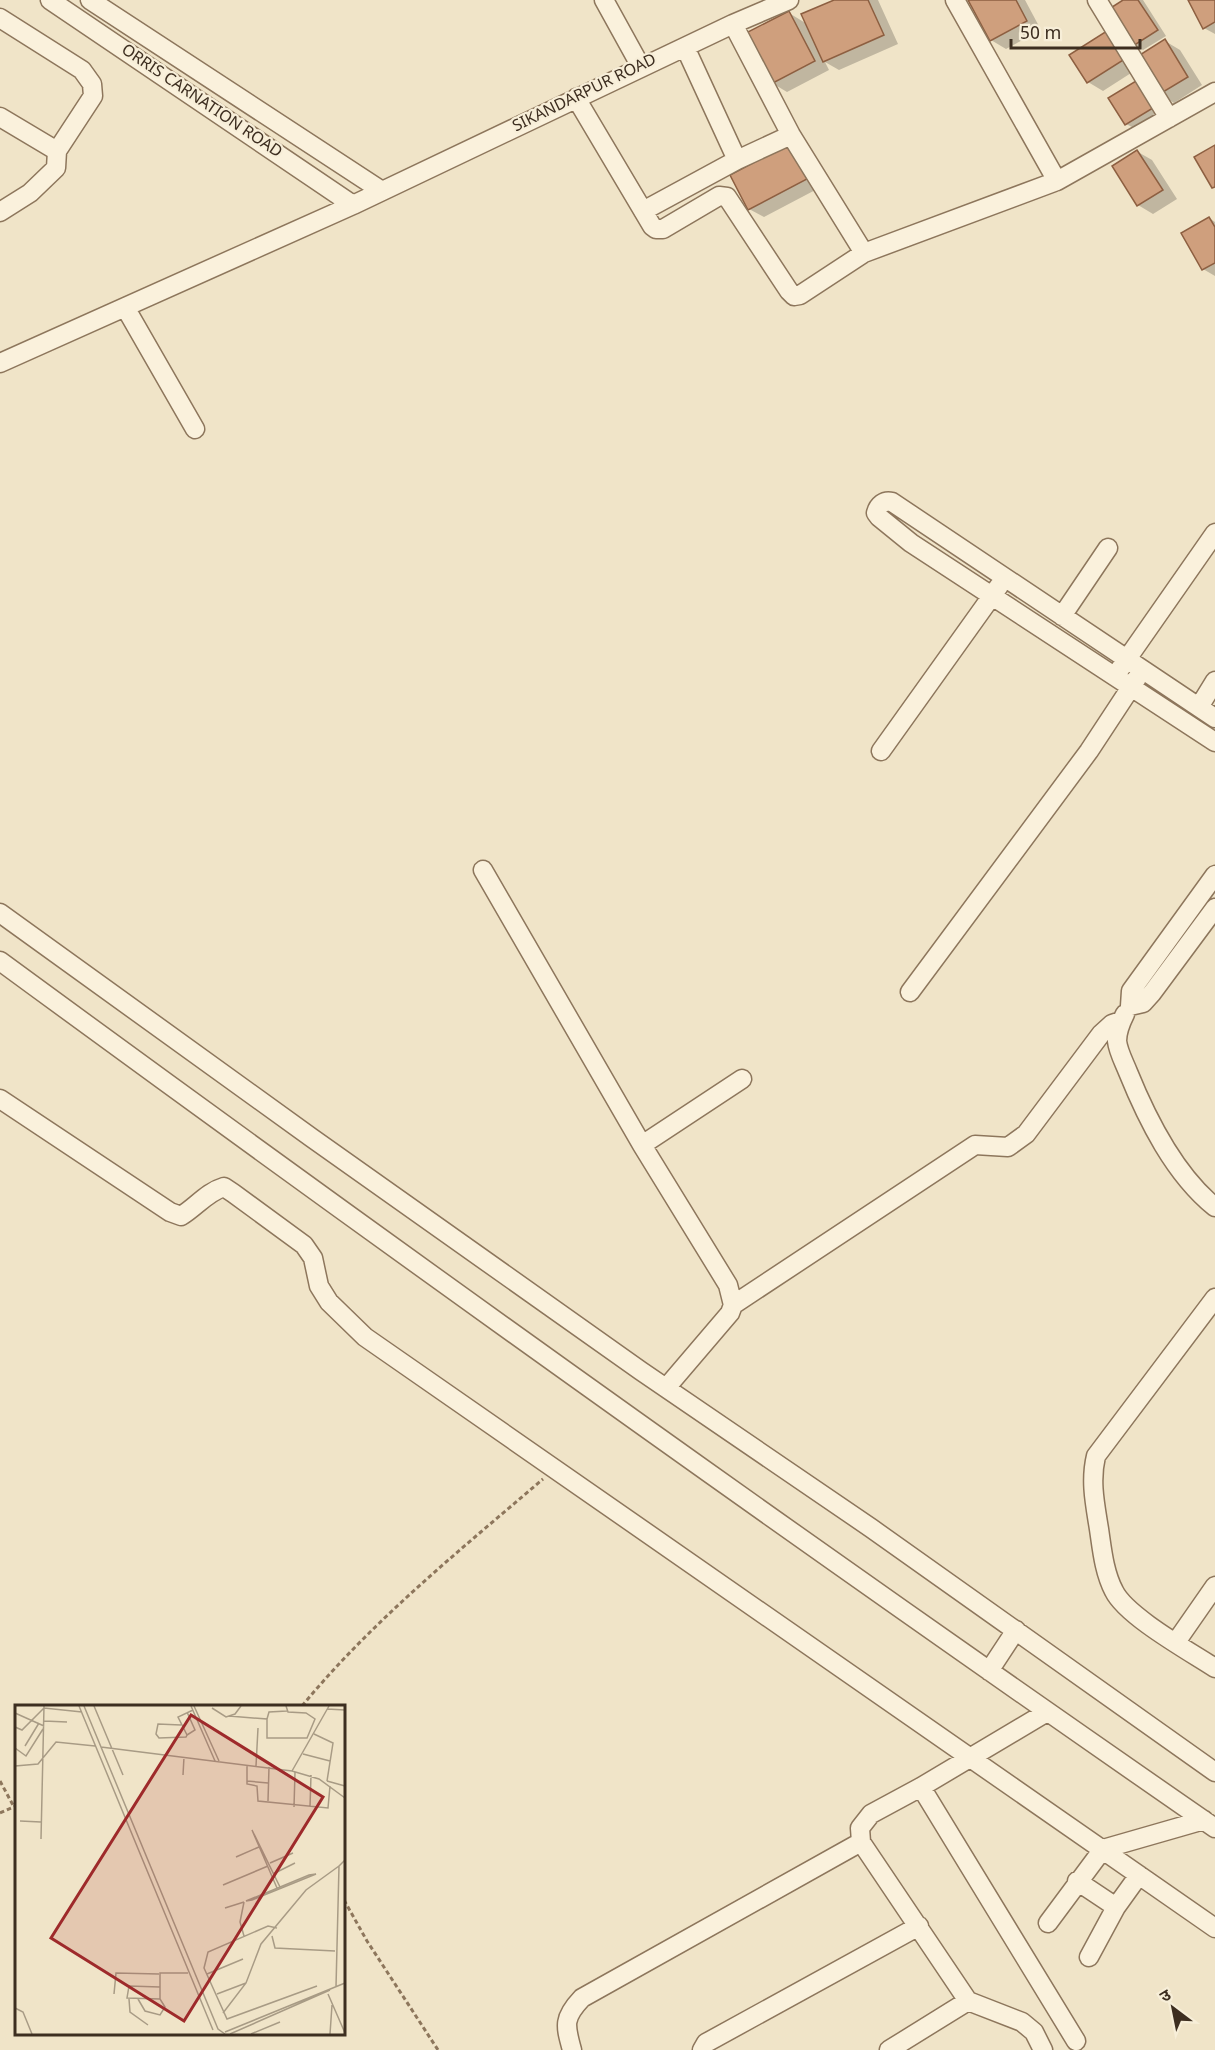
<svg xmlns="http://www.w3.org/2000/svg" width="1215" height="2050" font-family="Georgia,'Noto Sans Devanagari',serif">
  <rect width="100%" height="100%" fill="#f0e4c8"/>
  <!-- shadow -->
  <path fill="#0003" d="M837,0h41l20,44 -59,26 -14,-8 4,8 -42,22 -15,-9 17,-70 18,11z
    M971,0h54l16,30 -35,19 -15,-9z
    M1126,0h17l23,36 -23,14 -9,-5z
    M1190,0h25v34l-11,-6z
    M1165,41l15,9 22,35 -28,18 -14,-9 -18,-28 -39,25 -15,-9 -17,-27 66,4z
    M1136,83l25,30 -25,16 -10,-5z
    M789,146l32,41 -57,30 -15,-8z
    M1138,152l14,8 25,39 -24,15 -15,-9z
    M1209,218l6,4v54l-12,-7z"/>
  <!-- building -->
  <path fill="#cf9f7d" stroke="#8d5f41" stroke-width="1.5" d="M834,0h34l16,35 -61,27 -22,-48z
    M968,0h48l11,21 -37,20z
    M1123,0h15l20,30 -25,16 -24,-37z
    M1188,0h27v22l-12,7z
    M789,11l26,50 -44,23 -27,-50z
    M1110,29l18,28 -41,26 -18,-28z
    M1165,39l23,38 -30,18 -23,-37z
    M1136,81l17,27 -28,17 -17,-27z
    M789,144l18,35 -59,31 -18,-35z
    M1215,145v42l-3,1 -18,-31z
    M1137,150l26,40 -26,16 -25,-40z
    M1209,217l6,10v36l-13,7 -21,-37z"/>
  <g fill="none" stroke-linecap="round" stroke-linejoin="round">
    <!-- minor casing -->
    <g stroke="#8d765c" stroke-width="21">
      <path id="minor" d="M50,0l303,205
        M90,0l292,191
        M604,0l37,67
        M955,0l102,181
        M1097,0l72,118
        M0,18l82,52 10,14 1,12 -36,55
        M733,24l58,111 73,118
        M685,47l52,113
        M576,98l76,128 4,3h7l56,-33 8,1 62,94 5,5 6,-1 64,-42 193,-72 158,-89
        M0,117l57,34 -1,17 -26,25 -30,19
        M643,211l94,-51 54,-25
        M125,307l70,122
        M0,363l353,-158 380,-181 56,-24
        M1062,616l46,-68
        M1120,669l95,-136
        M1199,707l16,-26
        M1215,718l-323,-216c-8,-2 -14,3 -16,11l3,4 32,26 304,199
        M881,751l118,-165
        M483,870l159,275 86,140 5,20 -3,8 -64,75
        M1215,875l-84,116 -1,15 13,-3 9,-10 63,-85
        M0,913l312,225 329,233 230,157 344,244
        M0,961c401,294 806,584 1215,867
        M910,992l179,-241 48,-73
        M1125,1014c-4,8 -8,18 -8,27 1,10 7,21 11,31 19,47 46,102 87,135
        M0,1099l170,113 11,4c15,-9 26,-24 43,-29l9,6 71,52 9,13 6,28 10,16 36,35 850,591
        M642,1145l100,-66
        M1215,1298l-119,158c-6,25 -1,48 3,73 3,20 5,43 15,62 12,25 75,60 101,77
        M733,1305l242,-160 33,2 18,-13 75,-100 11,-10 9,-3
        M1176,1642l39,-56
        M989,1671l27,-41
        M921,1787l155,254
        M1077,1881l39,26
        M1048,1923l55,-74 101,-29
        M1089,1957l27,-50 23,-32
        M572,2050c-7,-25 -9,-32 10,-52l279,-156
        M702,2050l4,-7 213,-117
        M889,2050l79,-49
        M1043,2050l-9,-18 -12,-10 -54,-21 -107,-159 -1,-14 11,-14 50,-27 126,-75"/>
    </g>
    <!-- path -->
    <path stroke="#8d765c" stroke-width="3" stroke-dasharray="4.5 3" stroke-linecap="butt" d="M302,1706c70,-85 157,-155 241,-227
      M0,1781l14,26
      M0,1813l16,-7
      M344,1900l23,41 71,109"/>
    <!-- minor -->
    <use href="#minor" stroke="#faf1dc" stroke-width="18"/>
  </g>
  <g text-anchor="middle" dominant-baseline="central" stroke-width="4.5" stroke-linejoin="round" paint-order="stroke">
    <!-- street labels -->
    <g font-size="16" fill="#3d2e20" stroke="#f7eed8">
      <text transform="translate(585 94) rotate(-26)">SIKANDARPUR ROAD</text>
      <text transform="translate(201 102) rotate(34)">ORRIS CARNATION ROAD</text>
    </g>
  </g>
  <!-- overview -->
  <g transform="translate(15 1705)">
    <rect width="330" height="330" fill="#f0e4c8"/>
    <path fill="none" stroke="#a89b85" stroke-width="1.5" d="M64,1l134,324M69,1l134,323 7,5M79,1l29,69M176,1l24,55M179,1l25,55M197,3l14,9 9,-3 6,-8M312,4l18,1M0,8l29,13M214,11l38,3v19h40l8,-19 -9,-6 -18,-1 -2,-6M252,14l2,-7 18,-1M29,16l23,1M166,20l-23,-1 -2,10 3,4 27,-1 1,-2 -9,-18 15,-7M0,22l7,3 22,-22 38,4M299,29l19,9 -6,38M172,30l8,-5 -8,-18M10,41l14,-23M86,42l191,24 27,8 26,19M0,43l11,8 17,-27M288,49l27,7M232,60v19l10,2 1,15 70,7 2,-22M0,61l23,-2 18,-22 39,4M241,61l2,-38M277,66l37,-65M168,70l1,-18M232,76l21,2M312,76l18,5M253,96l1,-34M279,102l1,-35M295,102l1,-32M5,116l21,1M26,134l3,-133M221,152l23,-10M255,158l23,-10M258,169l22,-11M301,169l-64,26 -6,1 63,-26zM208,180l45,-19M262,183l-25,-58 28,57M210,203l19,-6M262,223l-9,-2 -60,26 -4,16 23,51 90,-33M229,231l-4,-14 4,-20M257,231l3,12 60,3M192,269l36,-15M145,282l-31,-1 -2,12 33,1M321,282l3,-121 6,-6M99,289l2,-21 43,1M202,289l29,-11M313,289l17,39M114,294l1,13 18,13M123,294l7,12 15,4 5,-8 -5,-8v-26h28M0,303l8,4 9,22M208,308l23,-30 15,-39 45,-54 33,-24M210,327l120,-49M215,329l100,-44M236,329l29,-12M315,329l2,-29"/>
    <path fill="#9e2a2b" fill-opacity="0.15" stroke="#9e2a2b" stroke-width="3" d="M176,10l132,82 -139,224 -133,-83z"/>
    <rect width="330" height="330" fill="none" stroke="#3d2e20" stroke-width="3"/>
  </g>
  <!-- north arrow -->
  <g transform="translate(1173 2008) rotate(328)" stroke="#f7eed8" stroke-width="4.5" paint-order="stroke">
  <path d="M0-4.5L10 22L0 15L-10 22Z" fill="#3d2e20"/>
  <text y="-9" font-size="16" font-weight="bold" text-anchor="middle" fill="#3d2e20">उ</text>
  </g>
  <!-- scale -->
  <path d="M1011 39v9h129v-9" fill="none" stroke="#3d2e20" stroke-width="3"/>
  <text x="1020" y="39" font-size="18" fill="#3d2e20" stroke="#f7eed8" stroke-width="4.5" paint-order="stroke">50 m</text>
</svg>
